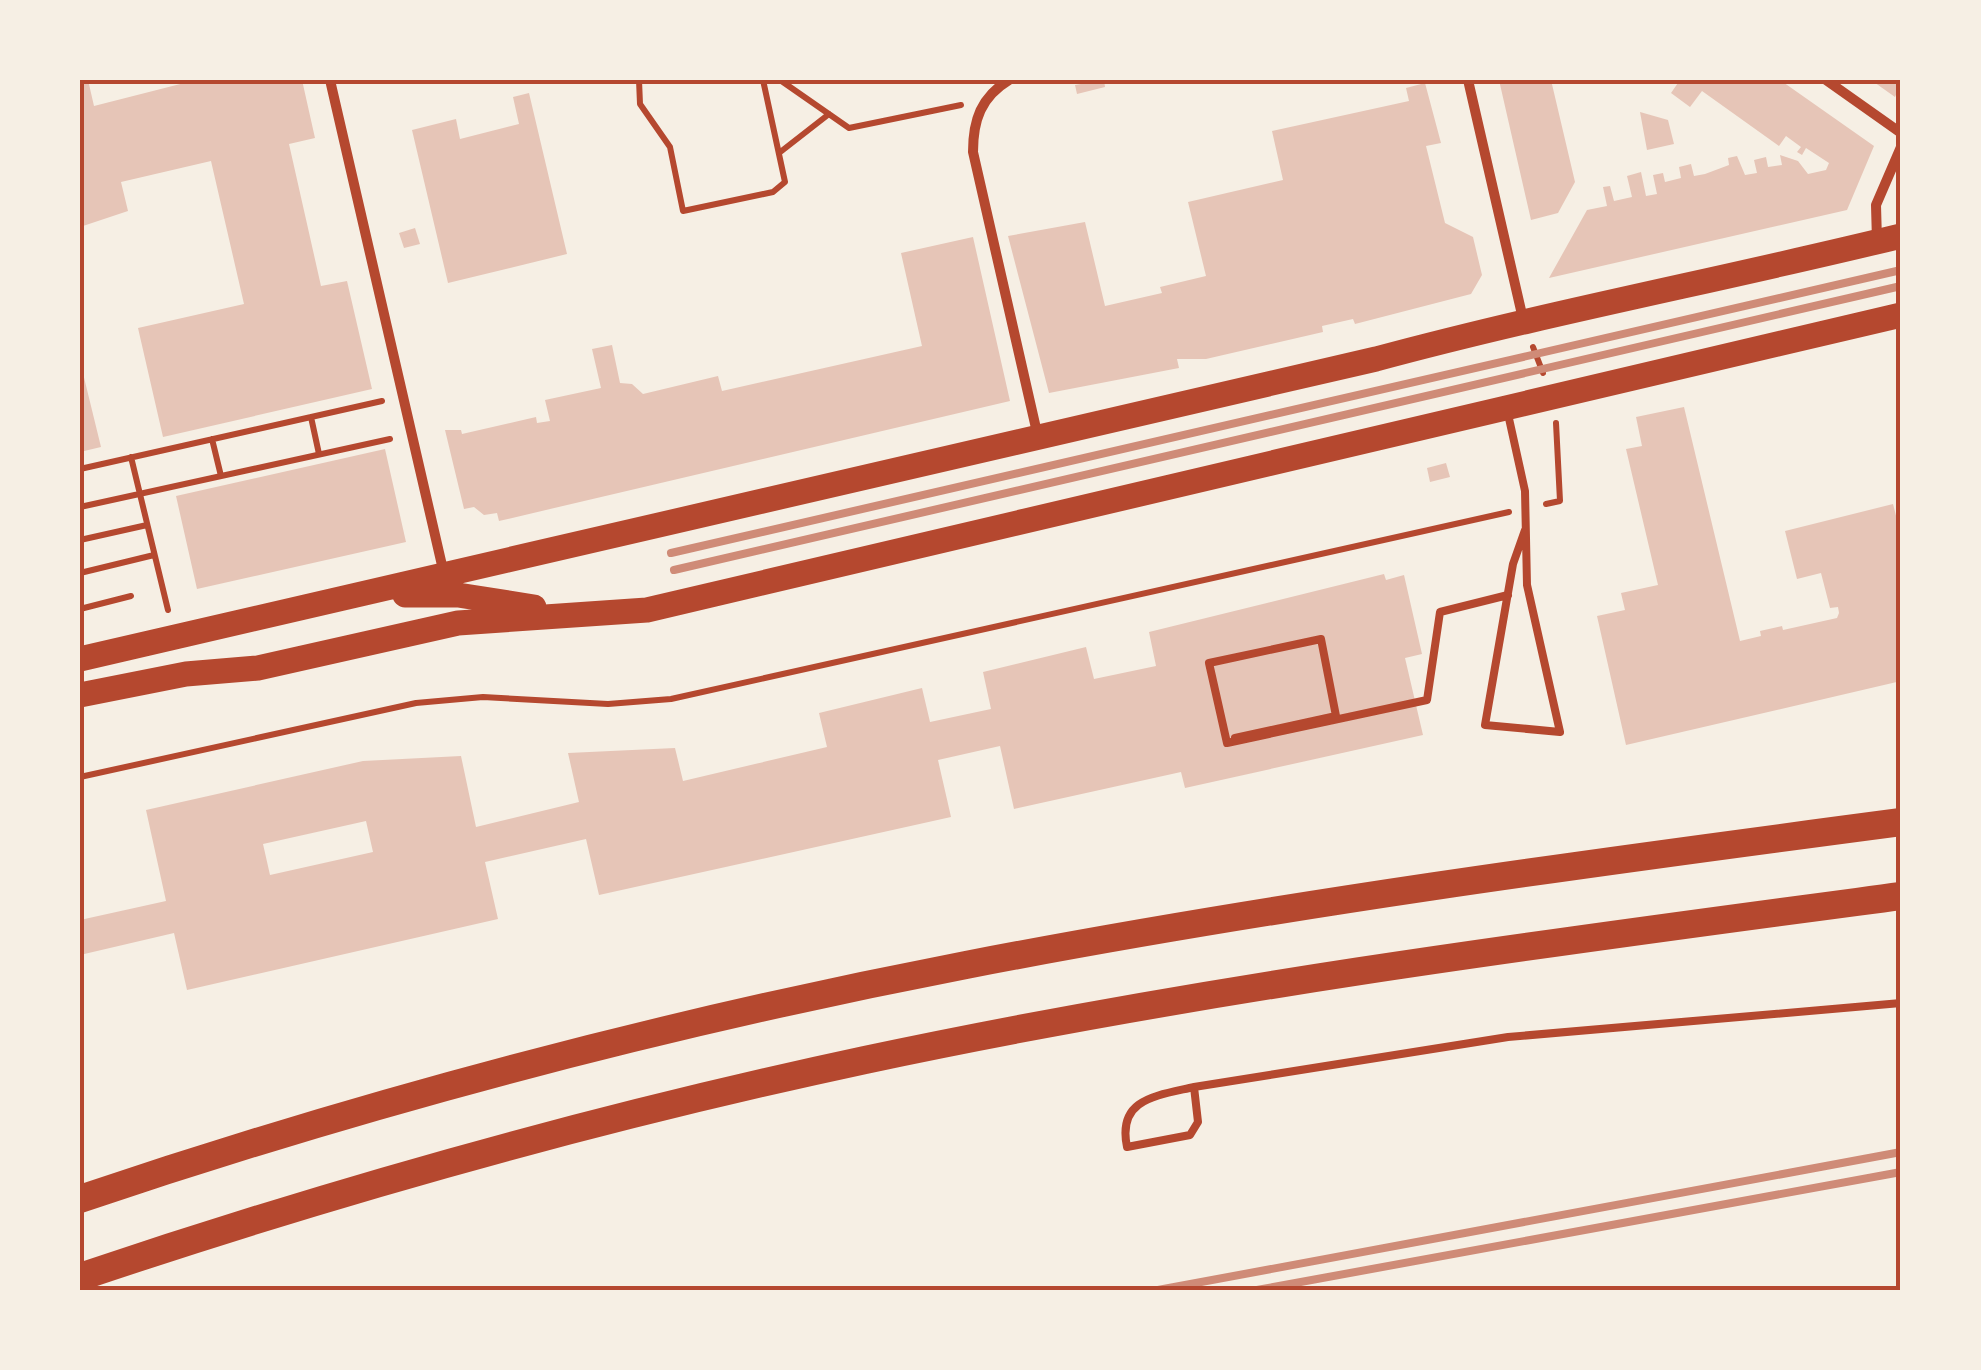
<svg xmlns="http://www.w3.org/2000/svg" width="1981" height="1370" font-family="Inter,sans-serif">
  <rect width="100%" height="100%" fill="#f6efe4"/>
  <!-- building -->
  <path fill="#e6c5b7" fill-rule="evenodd" d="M80,80h8l6,26 102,-26h106l13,58 -26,6 32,142 26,-5 25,108 -209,48 -25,-109 106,-24 -33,-143 -90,21 7,29 -48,16z
    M1104,80l1,7 -28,7 -2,-9z
    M1499,80h52l24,102 -17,31 -27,7z
    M1680,80h100l94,66 -27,64 -298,68 38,-68 20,-4 -4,-19 7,-1 4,15 18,-4 -5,-21 14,-4 5,24 11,-2 -4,-19 10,-2 2,9 16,-4 -2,-11 12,-3 3,12 11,-2 24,-9 -1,-7 9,-2 8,19 12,-2 -3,-13 12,-3 2,10 14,-2 -2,-10 18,6 10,13 18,-4 3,-7 -23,-15 -4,7 -5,-3 4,-5 -15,-11 -7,10 -77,-55 -12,16 -19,-14z
    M1871,80h30v3l-6,14z
    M1425,83l16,60 -15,3 19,77 28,14 9,38 -11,19 -116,30 -2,-5 -31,7 1,6 -117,27h-29l2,9 -130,25 -41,-157 77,-14 20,84 57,-13 -2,-6 46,-11 -18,-74 95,-22 -11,-49 137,-30 -3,-13z
    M529,93l38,161 -119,29 -36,-153 44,-11 4,20 59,-15 -6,-27z
    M1640,112l28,8 6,24 -27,6z
    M415,228l5,16 -16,4 -5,-15z
    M973,237l37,164 -511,120 -2,-8 -13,2 -10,-8 -10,2 -19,-79h16l1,4 74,-17 1,6 13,-2 -5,-21 56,-12 -9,-39 20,-4 8,38 12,1 11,10 75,-18 4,15 200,-45 -21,-93z
    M80,361l21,86 -21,5z
    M1684,407l56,234 21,-5 -1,-5 22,-5 1,4 54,-12 2,-5 -1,-6 -8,1 -9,-35 -24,6 -12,-48 108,-27 8,31v18l-5,1 5,17v110l-275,64 -29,-129 28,-6 -4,-17 37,-8 -32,-136 16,-3 -6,-29z
    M385,449l21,93 -209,47 -21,-93z
    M1446,463l4,14 -20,5 -3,-14z
    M1384,574l2,6 18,-5 18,79 -17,4 18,77 -238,53 -4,-16 -167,37 -14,-63 -62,14 13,57 -352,78 -13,-56 -101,23 13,57 -311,71 -13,-57 -94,22v-35l86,-19 -20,-91 217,-49 98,-5 15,71 103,-25 -11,-49 107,-5 8,33 144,-34 -8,-34 103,-25 8,34 61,-13 -8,-37 103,-25 8,32 62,-13 -7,-34zM366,821l7,31 -103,23 -7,-31z"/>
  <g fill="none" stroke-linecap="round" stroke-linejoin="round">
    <!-- path -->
    <path stroke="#b5482f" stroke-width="6" d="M639,80l1,24 30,43 13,64 90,-19 12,-10 -22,-102
      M780,80l69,48 112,-23
      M779,153l50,-39
      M1533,347l10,26
      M311,417l8,37
      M212,439l9,37
      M131,457l37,153
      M80,469l302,-68
      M1546,504l14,-3 -4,-78
      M80,507l310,-68
      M80,540l67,-15
      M80,573l74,-18
      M80,609l51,-13
      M80,777l336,-74 67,-6 125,7 63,-5 838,-187"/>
    <!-- service -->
    <path stroke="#b5482f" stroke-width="8" d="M1508,414l17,77 2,94 33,147 -75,-7 28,-161 12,-34
      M1235,738l101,-22 -15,-77 -112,24 18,80 200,-43 13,-88 68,-17
      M1194,1087l4,35 -8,13 -63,12c-10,-48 28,-51 67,-60l314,-50 393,-34"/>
    <!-- minor -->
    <path stroke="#b5482f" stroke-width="10" d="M330,80l114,494
      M1009,80c-28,17 -36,40 -36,72l65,285
      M1468,80l55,239
      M1826,80l75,53
      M1877,241l-1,-36 25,-58"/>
    <!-- primary -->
    <path stroke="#b5482f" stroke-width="25" d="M405,595h53l76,12
      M80,659l1296,-300c174,-47 350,-80 525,-123
      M80,695l106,-21 72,-6 200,-45 189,-13 1254,-295"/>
    <!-- motorway -->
    <path stroke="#b5482f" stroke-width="28" d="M80,1199c290,-98 586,-176 886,-234 310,-60 623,-102 935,-143
      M80,1277c258,-87 519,-160 785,-217 342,-73 690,-118 1036,-164"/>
    <!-- rail -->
    <path stroke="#cf8b77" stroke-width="8" d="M671,553l1230,-283
      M674,570l1227,-284
      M1158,1290l743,-138
      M1257,1290l644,-118"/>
  </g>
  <!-- border -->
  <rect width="1981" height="1370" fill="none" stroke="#f6efe4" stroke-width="165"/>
  <rect x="82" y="82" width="1816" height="1206" fill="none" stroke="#b5482f" stroke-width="4"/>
</svg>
